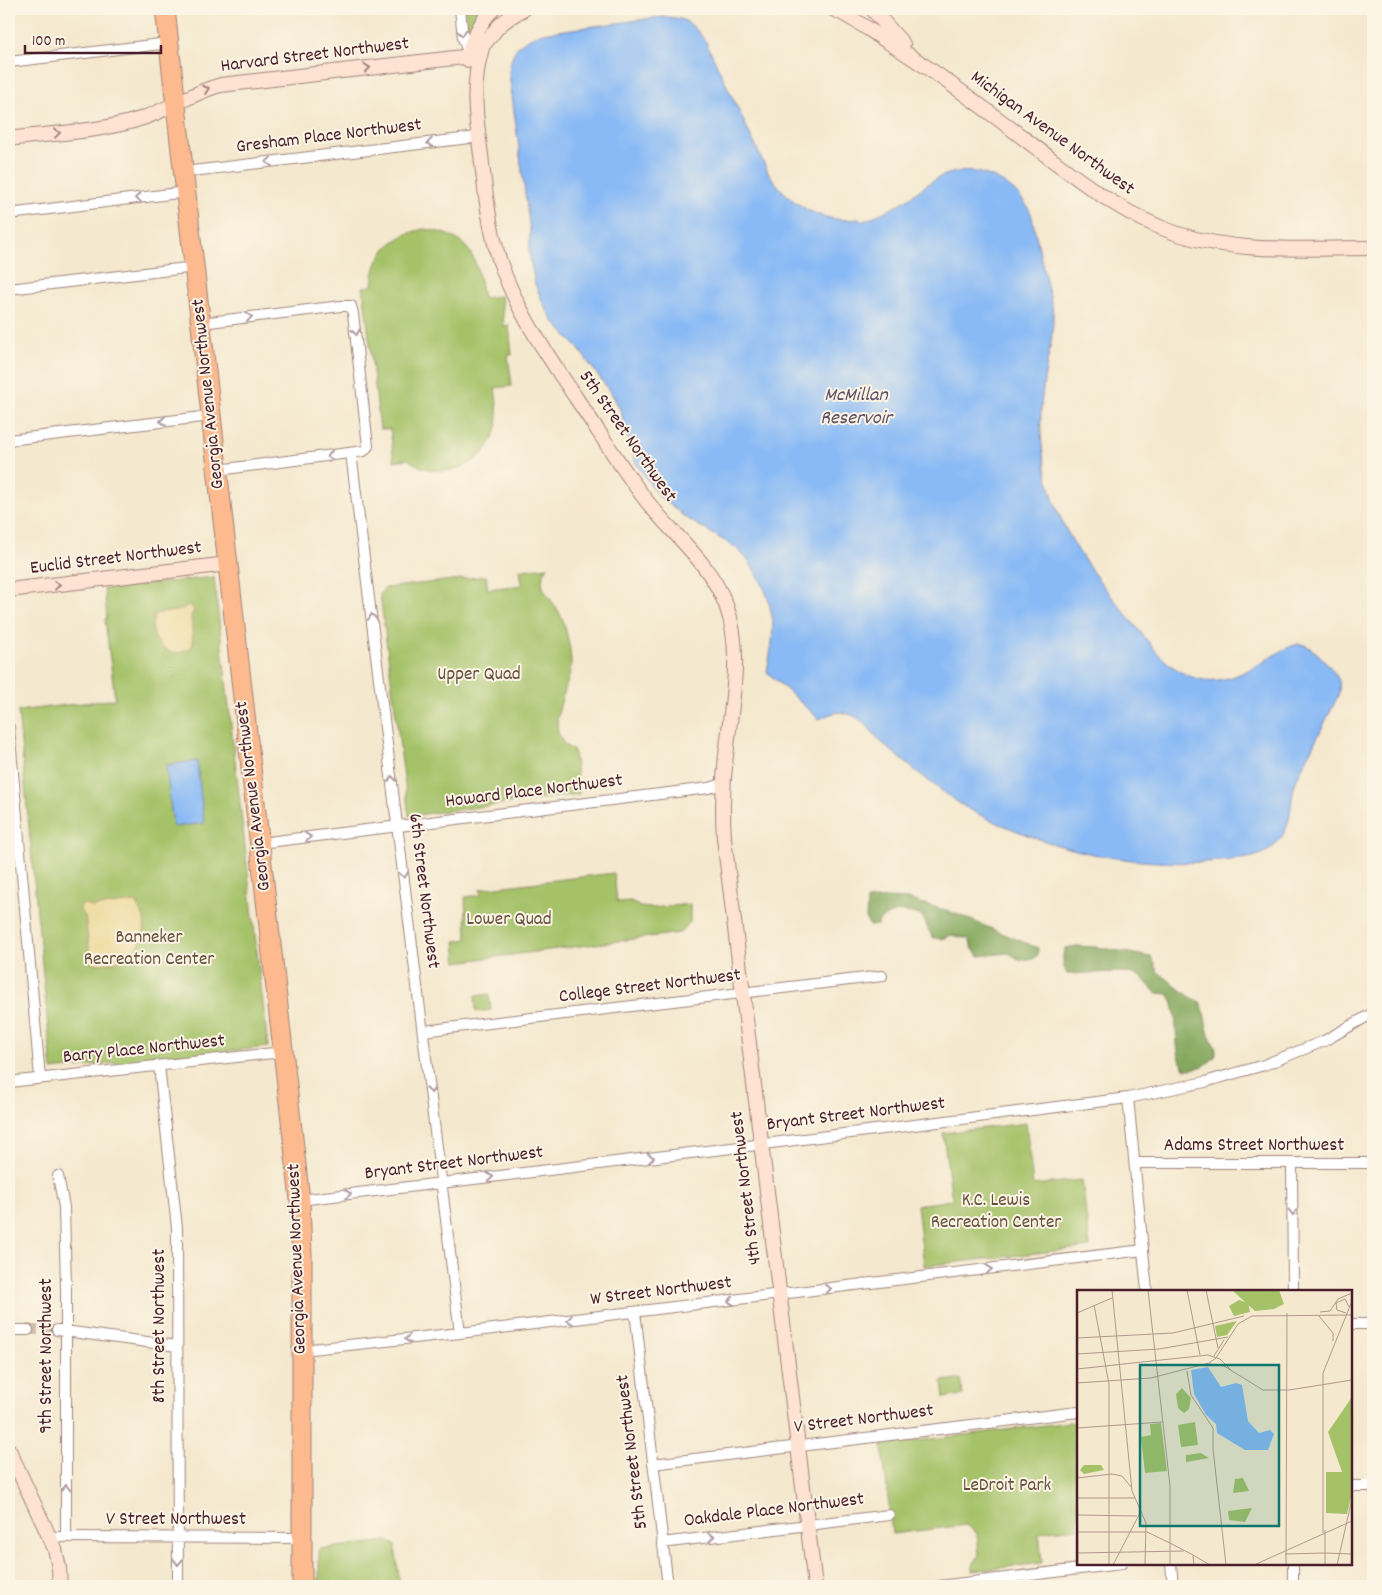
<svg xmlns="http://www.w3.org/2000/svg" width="1382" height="1595" font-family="Dekko,sans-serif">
  <rect width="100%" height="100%" fill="#fcf5e5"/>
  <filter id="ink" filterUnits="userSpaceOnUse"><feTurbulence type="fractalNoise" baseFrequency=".02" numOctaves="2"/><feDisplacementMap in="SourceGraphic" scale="10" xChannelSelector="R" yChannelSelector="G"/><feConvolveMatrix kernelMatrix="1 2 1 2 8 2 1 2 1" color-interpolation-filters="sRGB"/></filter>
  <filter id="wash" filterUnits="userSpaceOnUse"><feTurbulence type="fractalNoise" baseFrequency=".0096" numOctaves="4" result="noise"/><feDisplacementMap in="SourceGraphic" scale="20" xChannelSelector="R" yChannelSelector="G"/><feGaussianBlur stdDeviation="1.12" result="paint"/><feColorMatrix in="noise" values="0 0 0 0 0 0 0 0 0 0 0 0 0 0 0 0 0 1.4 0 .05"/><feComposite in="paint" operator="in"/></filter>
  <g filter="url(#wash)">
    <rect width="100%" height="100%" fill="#f4e8ce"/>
    <!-- green -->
    <path fill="#a5c269" stroke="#78704a" d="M465,9h20l-18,28z
      M424,229c47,7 52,26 59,69l18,-2 3,30 5,-1 3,30h-4l4,31 -17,2c2,17 6,34 -2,50 -15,32 -57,44 -85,21l-14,2 -4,-32h-10l-17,-142 9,-1c1,-32 21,-51 52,-57z
      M548,567c-16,20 4,29 12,47 6,13 11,34 11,49 0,27 -33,69 3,88l5,43 -170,22 -29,-222 5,-6 101,-12 2,13 34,-4 -2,-15z
      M214,577l54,470 -216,23 -34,-359 97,-12 -10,-80 2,-1 -3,-29z
      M614,873l3,29 14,-1 9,6 13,1 37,-4v18l-10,11 -223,29 -2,-21 12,-2 -2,-42 16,-2 -1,-6z
      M489,994l2,16 -15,2 -1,-16z
      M1026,1123l7,62 49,-5 8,67 -166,19 -7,-61 35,-5 -9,-67z
      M961,1379l2,16 -19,3 -2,-17z
      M1078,1421v107l-39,4 3,31 -70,8v-5l7,-10 -2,-23 -11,-8 -74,9 -10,-89z
      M388,1541l7,4 5,41h-81v-37z"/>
    <!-- forest -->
    <path fill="#84a85d" stroke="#676444" d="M887,898l21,1 46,14 84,35v7c-8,9 -20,5 -29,-2l-30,3 -7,-8 -3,-9 -18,-4c-6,4 -11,5 -19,2l-10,-21c-19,-6 -26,-7 -43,5l-1,4 -8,1 -4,-6 1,-20z
      M1076,946l22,1 53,10 3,5 3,9 32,25 11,6 3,6 5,24 8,17v6c-8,11 -17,14 -30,14 -16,-14 -4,-57 -18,-75l-12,-1 -15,-16 -8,-3 -12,-2 -54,2c-4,-7 -6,-19 -2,-26z"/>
    <!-- sand -->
    <path fill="#eeda9e" stroke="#9c7c64" d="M188,605l4,2 2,3 -3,6 2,29c-19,21 -50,-5 -38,-31l27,-4z
      M136,902c24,34 -7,67 -45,61l-6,-47 -5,-6 1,-5 6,-1 4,3z"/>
    <!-- water -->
    <path fill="#89baf5" stroke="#6a6c90" d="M661,17c25,0 31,6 45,25l62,130c20,32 53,52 91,47l3,3c12,-6 26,-11 38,-18 15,-9 28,-23 45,-29 34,-12 71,8 86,38 5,23 10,45 15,67 2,11 6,22 7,33 1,26 -7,49 -10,75 -6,42 0,87 16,126 20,48 59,89 91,130 17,22 43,42 74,35 15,-3 30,-12 44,-20 9,-5 20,-13 31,-15 12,-1 36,26 40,37 1,5 0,10 -1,15l-42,84c-8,26 -1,45 -22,66 -12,13 -36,13 -53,15 -73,6 -143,-4 -211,-33 -20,-8 -39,-16 -57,-29 -22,-16 -44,-33 -65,-51 -15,-12 -23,-31 -43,-35 -10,-2 -17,2 -26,6l-52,-47 5,-29 1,-22 -5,-23 -7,-17 -13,-21 -13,-13 -49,-29 -28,-23 -23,-33 -15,-53 -7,-13 -35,-48 -25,-27 -9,-16 -9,-21 -6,-31 1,-22 -21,-158c3,-25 10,-32 34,-40z
      M197,761l7,62 -31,4 -7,-62z"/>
  </g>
  <g filter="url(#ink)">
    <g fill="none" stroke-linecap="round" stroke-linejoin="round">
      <!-- street-tunnel -->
      <path stroke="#d2c0ad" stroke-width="10" stroke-dasharray="10 5" stroke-linecap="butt" d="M28,1330h29"/>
      <!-- street casing -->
      <g stroke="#9f847c" stroke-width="12">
        <path id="street" d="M460,9l3,29 6,17
          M9,62l160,-19
          M184,172l294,-35
          M9,214l177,-22
          M9,289l186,-22
          M201,323l140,-17h10l2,8 15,132 -4,5 -146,19
          M9,440l202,-24
          M351,453l109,880
          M9,727l31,351
          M260,843l449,-55 14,-4
          M423,1031l459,-55
          M159,1066l18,162 1,358
          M9,1082l274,-30
          M1128,1098l19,193
          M1135,1163h238
          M1292,1163l1,128
          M58,1176l6,31 2,80v250
          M300,1200l448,-54 380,-48 77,-16 59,-17 60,-24 49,-28
          M635,1312l33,274
          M1351,1324h22
          M9,1330h19
          M57,1330l120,16
          M302,1350l158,-17 683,-83
          M653,1464l425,-52
          M1351,1486h22
          M49,1537l253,1
          M662,1543l227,-28
          M1171,1564l2,22
          M1293,1564v22
          M939,1586l182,-22"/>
      </g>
      <!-- secondary casing -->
      <g stroke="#9f847c" stroke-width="16">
        <path id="secondary" d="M833,9c19,8 35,20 52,31 58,36 112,78 166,119 40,30 79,59 127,75 62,20 130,14 195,14
          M872,9l31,35
          M482,48c-11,38 -6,69 -1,107 4,36 8,72 19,107 17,50 47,92 76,136 22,32 43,66 66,97 28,38 66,64 84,110 17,45 6,95 1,142 -4,30 -5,60 -3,91l91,748
          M468,60c2,-18 12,-38 25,-51
          M9,139c42,-6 93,-7 134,-21 27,-9 50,-26 78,-33l242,-28c19,-6 23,-16 35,-30 8,-8 16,-13 26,-18
          M9,590l219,-26
          M9,1450l46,99 4,19 1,18"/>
      </g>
      <!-- highway casing -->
      <g stroke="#9f847c" stroke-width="21">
        <path id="highway" d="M165,9l135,1191 2,56v330"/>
      </g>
      <!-- street -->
      <use href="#street" stroke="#fff" stroke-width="10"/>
      <!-- secondary -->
      <use href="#secondary" stroke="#fee3d2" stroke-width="14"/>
      <!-- highway -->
      <use href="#highway" stroke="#fcba8e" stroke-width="19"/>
    </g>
    <!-- one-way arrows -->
    <defs><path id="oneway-chevron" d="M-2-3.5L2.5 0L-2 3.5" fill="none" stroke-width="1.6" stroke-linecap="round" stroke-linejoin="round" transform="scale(1.25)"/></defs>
    <g stroke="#ae9aa0">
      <use href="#oneway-chevron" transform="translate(462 33) rotate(82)"/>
      <use href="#oneway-chevron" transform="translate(430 143) rotate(173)"/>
      <use href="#oneway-chevron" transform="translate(269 162) rotate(173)"/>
      <use href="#oneway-chevron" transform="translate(138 198) rotate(173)"/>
      <use href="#oneway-chevron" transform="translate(249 317) rotate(-7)"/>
      <use href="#oneway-chevron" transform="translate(356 332) rotate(83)"/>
      <use href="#oneway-chevron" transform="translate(163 421) rotate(174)"/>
      <use href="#oneway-chevron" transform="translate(330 456) rotate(172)"/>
      <use href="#oneway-chevron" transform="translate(372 617) rotate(-97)"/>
      <use href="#oneway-chevron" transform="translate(392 779) rotate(-96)"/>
      <use href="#oneway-chevron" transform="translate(308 837) rotate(-7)"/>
      <use href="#oneway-chevron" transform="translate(404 875) rotate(83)"/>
      <use href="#oneway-chevron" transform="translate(431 1090) rotate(83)"/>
      <use href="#oneway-chevron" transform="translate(651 1158) rotate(-7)"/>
      <use href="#oneway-chevron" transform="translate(490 1177) rotate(-6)"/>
      <use href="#oneway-chevron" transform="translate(348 1194) rotate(-7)"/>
      <use href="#oneway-chevron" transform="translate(1293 1212) rotate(90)"/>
      <use href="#oneway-chevron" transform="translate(989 1269) rotate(-7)"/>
      <use href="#oneway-chevron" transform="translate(828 1289) rotate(-7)"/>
      <use href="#oneway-chevron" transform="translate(731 1301) rotate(173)"/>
      <use href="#oneway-chevron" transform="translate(570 1320) rotate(173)"/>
      <use href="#oneway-chevron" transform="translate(408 1339) rotate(173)"/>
      <use href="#oneway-chevron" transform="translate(66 1488) rotate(-90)"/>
      <use href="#oneway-chevron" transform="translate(711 1537) rotate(-7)"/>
      <use href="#oneway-chevron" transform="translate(178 1562) rotate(91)"/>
    </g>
    <g stroke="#a4817e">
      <use href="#oneway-chevron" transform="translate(367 68) rotate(-6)"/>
      <use href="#oneway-chevron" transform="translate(206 89) rotate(-20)"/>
      <use href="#oneway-chevron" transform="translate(57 133) rotate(-7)"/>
      <use href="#oneway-chevron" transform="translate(57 585) rotate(-7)"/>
    </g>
  </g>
  <g text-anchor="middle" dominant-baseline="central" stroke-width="4" stroke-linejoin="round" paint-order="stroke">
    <!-- street labels -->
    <g font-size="19" fill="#4a1f2b" stroke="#fcf5e5">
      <text transform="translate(315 56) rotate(-7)">Harvard Street Northwest</text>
      <text transform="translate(1052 134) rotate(36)">Michigan Avenue Northwest</text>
      <text transform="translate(329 137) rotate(-7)">Gresham Place Northwest</text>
      <text transform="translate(209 394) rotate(-96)">Georgia Avenue Northwest</text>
      <text transform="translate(627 437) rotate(55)">5th Street Northwest</text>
      <text transform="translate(116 559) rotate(-7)">Euclid Street Northwest</text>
      <text transform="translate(534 792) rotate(-7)">Howard Place Northwest</text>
      <text transform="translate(254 796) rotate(-97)">Georgia Avenue Northwest</text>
      <text transform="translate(423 891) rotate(83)">6th Street Northwest</text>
      <text transform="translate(650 987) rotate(-7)">College Street Northwest</text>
      <text transform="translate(144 1050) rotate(-6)">Barry Place Northwest</text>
      <text transform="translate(856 1115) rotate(-7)">Bryant Street Northwest</text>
      <text x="1254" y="1146">Adams Street Northwest</text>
      <text transform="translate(454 1164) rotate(-7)">Bryant Street Northwest</text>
      <text transform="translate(747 1188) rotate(-97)">4th Street Northwest</text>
      <text transform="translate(298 1259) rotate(-92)">Georgia Avenue Northwest</text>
      <text transform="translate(661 1292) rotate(-7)">W Street Northwest</text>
      <text transform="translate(160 1326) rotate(-90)">8th Street Northwest</text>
      <text transform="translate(47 1356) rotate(-90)">9th Street Northwest</text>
      <text transform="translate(864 1420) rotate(-7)">V Street Northwest</text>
      <text transform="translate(633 1452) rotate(-97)">5th Street Northwest</text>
      <text transform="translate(774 1511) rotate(-7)">Oakdale Place Northwest</text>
      <text x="176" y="1520">V Street Northwest</text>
    </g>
    <!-- park labels -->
    <g font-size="19" fill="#65503e" stroke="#fcf5e5">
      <text x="479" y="675">Upper Quad</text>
      <text x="509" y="920">Lower Quad</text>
      <text x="149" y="938">Banneker<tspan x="149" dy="22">Recreation Center</tspan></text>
      <text x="996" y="1201">K.C. Lewis<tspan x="996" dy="22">Recreation Center</tspan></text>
      <text x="1007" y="1486">LeDroit Park</text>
    </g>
    <!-- water labels -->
    <g font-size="20" font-style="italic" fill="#5d4e68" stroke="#fcf5e5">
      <text x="856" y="396">McMillan<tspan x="856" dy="23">Reservoir</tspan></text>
    </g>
  </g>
  <!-- overview -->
  <g transform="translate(1077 1290)">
    <rect width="275" height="275" fill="#f4e8ce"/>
    <path d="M155,0h47l5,14 -10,5 -19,2zM162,10l9,3 2,9 -16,4 -5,-10zM160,31l-10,14 -10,2 -2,-11zM105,98l9,10 -2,11 -5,4 -6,-5 -2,-14zM275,107v97l-5,20 -21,-1v-41h16l-14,-40zM118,132l3,23 -17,2 -3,-22zM84,133l6,48 -22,2 -4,-36 10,-2 -1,-11zM124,163l8,5 -23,4v-7zM7,175h17l3,5 -20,4 -4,-4zM166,188l6,13 -16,2 2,-14zM175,218l-7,14 -16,-2 -1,-9z" fill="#a5c269"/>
    <path d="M131,77l13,20 15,-4 6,2 6,36 11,12 11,-3 4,4 -6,16h-23l-28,-17 -1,-9 -10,-9 -12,-21 -3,-24z" fill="#89baf5"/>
    <path fill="none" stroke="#b0988d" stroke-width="1" d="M35,0l20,201 14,32 -1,42M71,0l22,196v57l23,12 1,10M110,0l13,65M129,0l12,58M17,15l15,79v148M243,22l10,-1 8,-12 14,-6M0,23l35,-15M269,23l-9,-3 -1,-7 9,-4 4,8M242,26l14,17v8M0,48l96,-5 71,-17M0,64l82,-5 69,-12M137,66l10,-16M132,74l15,2 39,24h26l63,-10M0,79l131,-14 12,4 12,12M110,81l4,24 22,33v21l13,116M0,93l74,-5 58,-15 7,-5 22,-34 14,-8 100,-1M0,138l85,-6M0,149l1,126M0,188l35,-4 10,2 9,11M1,208h57M1,225l59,1M248,240v35M0,242h70l23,11v22M32,242v33M246,243v-160l29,-72M0,263l107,-2M248,263l27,1M208,264l40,-1M116,265l17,10M36,275l28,-54M177,275l98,-44M209,275l1,-252M260,275l15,-66"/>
    <path fill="#0f766e" fill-opacity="0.15" stroke="#0f766e" stroke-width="2.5" d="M63,75h139v161h-139z"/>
    <rect width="275" height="275" fill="none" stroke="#4a1f2b" stroke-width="2.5"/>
  </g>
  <!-- margin -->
  <rect width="1382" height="1595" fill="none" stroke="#fcf5e5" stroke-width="30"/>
  <!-- scale -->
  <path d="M25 45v8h136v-8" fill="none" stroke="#4a1f2b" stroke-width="2.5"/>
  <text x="32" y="45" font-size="15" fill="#4a1f2b" stroke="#fcf5e5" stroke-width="4" paint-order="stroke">100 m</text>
</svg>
